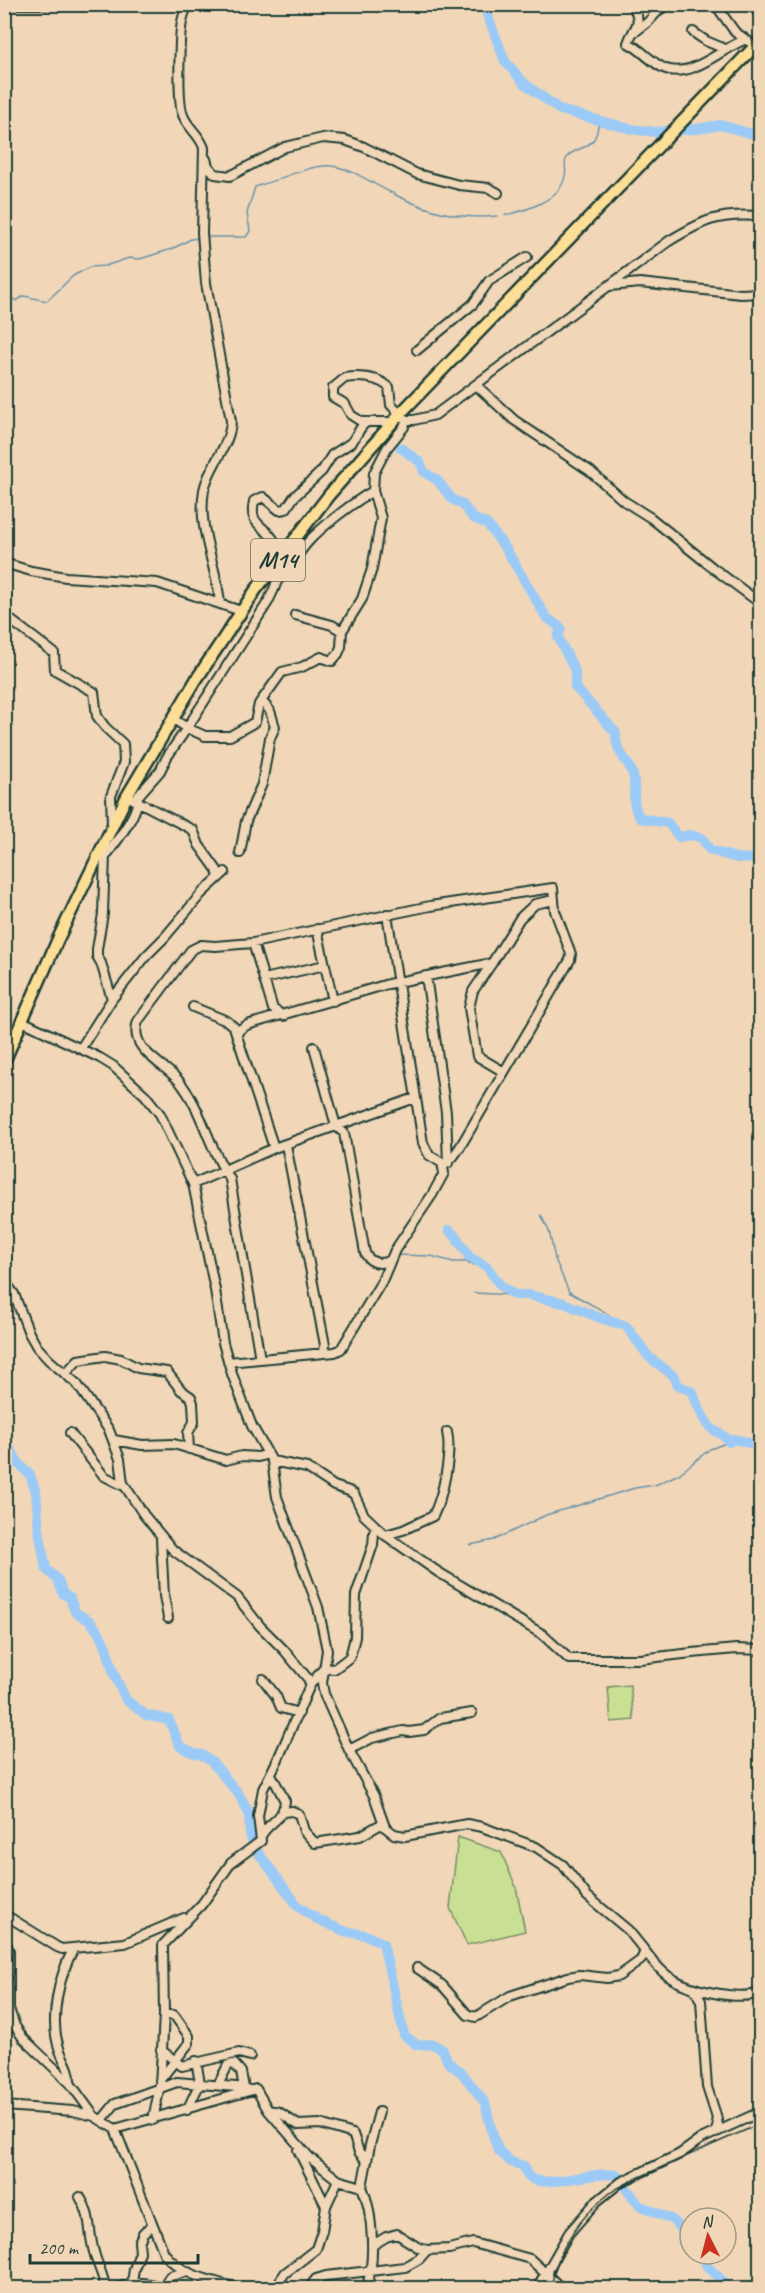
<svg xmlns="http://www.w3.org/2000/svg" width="765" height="2293" font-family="Caveat,sans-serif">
  <rect width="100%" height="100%" fill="#f1d7b8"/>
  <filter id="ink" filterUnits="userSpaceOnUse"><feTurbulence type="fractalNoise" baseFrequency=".0167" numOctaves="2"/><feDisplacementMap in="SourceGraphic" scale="12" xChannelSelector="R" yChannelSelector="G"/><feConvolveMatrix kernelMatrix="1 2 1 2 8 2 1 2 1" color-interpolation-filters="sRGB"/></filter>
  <g filter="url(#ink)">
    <!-- green -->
    <path fill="#c9df94" stroke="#748e64" stroke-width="1.5" d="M630,1685l4,35 -23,2 -3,-35z
      M458,1837l43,15 15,35 9,44 -58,14 -17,-37z"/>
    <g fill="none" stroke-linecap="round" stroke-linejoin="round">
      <!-- stream -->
      <path stroke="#6a92a9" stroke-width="1.5" d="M505,215c20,-4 56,-15 60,-39 2,-7 -2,-12 2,-19 6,-8 21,-8 27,-18 3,-4 4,-13 5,-18
        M206,237h40l4,-6 -3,-18 8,-26c20,-6 57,-23 76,-21 21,2 40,17 59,26 33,18 69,28 107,24
        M4,292l12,9 8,-5 23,5 26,-25 17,-9 15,-1 24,-8 11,1 32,-10 19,-10 8,-1
        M541,1215l8,16 6,28 14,33 36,20 4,3 1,5
        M397,1255l34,1 22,6h14l2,2 18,3
        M474,1293l41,2
        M470,1545l24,-5 52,-25 89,-27 20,-3 24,-11 31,-25 19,-7
        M754,1768l6,1"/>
      <!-- river -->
      <path stroke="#9ccaf7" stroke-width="10" d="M483,4l22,57 19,22 36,27 71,19 24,3 42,-3 23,-4 40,11
        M401,448l19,14 4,10 13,8 15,19 11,6 10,13 14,6 19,25 40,68 15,11 -3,9 17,34v16l41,46c-1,20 10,23 16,39 6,16 -3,30 8,46l28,5 11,14 11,-2 12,3 8,12 26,8 24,1
        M449,1230l9,8v3l9,11 1,4 19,11 14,19 14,9h13l36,8 36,15 26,8 23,31 25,19 4,9 15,7c2,9 11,27 17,35 6,6 15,7 19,15l6,-3 25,7
        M4,1438l15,26 11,11 6,17 3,38 7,39 12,11 5,14 7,4 5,14 15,9 10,13 6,13 8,27 12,26 20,15 23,5 11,26 14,7 8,2 10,7 26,31 11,20 1,21 4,13 44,59 19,13 27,12 21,4 18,8 21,92 13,10 16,-1 10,6 5,12 14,11 23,30 9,36 5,12 12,11 13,4c1,5 2,9 6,12 17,11 64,-8 87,-3l3,3
        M627,2189l12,16 34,15 9,10 1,12 7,5
        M701,2254l6,12 23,22"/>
      <!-- minor casing -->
      <g stroke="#1f3d34" stroke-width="12">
        <path id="minor" d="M7,4h39
          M189,4c-4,6 -6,12 -7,18 -3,15 -4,76 0,90 3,14 18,22 22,36l-2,85 4,50 25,138c-1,26 -22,44 -27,69 -7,40 13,75 16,114
          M632,4c12,22 2,21 -4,39 15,7 24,21 38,26 27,9 55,-20 78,-29
          M715,4l20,28 13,9
          M750,4l10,10
          M636,31l12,-9 10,-11 10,-7
          M693,32l13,9 19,8
          M206,159l2,7 7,8 15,2 55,-29 38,-9 22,2 19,7 53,27 42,11 30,3 9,5
          M610,286l30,-3 101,11 19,-1
          M417,350l56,-46 16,-23 38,-24
          M476,385l38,35 76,51 34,30 27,17 62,50 47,35
          M393,422h-31l-11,-7 -6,-11 -12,-7v-9l12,-10c15,-2 32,-1 44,9l2,18 15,15h8l21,-5 234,-174c35,-21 49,-28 91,-25
          M282,554c-4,-6 -8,-15 -13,-20 -13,-12 -19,-14 -15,-33l9,-4 16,13 7,-1 8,-12 28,-26 10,-16 20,-13 10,-16 5,-4
          M4,563l27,8 35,6 91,6 84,28
          M278,580c12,-11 18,-24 29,-37 14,-16 47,-41 66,-52
          M4,615l50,38 1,17 39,22 3,24 8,11 18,17 1,18 -13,34 1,29
          M295,615l37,10 10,6
          M172,718l15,10 18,8h25l25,-14 4,-18 23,-32 20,-5 19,-10 11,4 6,-7 3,-7 1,-16 20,-32 10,-30 9,-51 -8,-27 1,-18 13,-25 17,-21 2,-7
          M127,796l66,34 6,15 18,25 2,7
          M240,853l6,-32 16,-37 8,-46 5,-11 -5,-16 -8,-10
          M105,855l-2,59 -6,35v7l4,7 11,36
          M105,857c10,-14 34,-43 33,-61l22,-25 7,-14 20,-29 81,-126c5,-12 15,-25 5,-35
          M317,929l16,72
          M253,943l20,66 11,7
          M492,963l-19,28 -4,17 8,48 27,16
          M426,976l20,136 2,51
          M264,979l61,-14
          M193,1007l34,14 7,6 40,121
          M22,1021l78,37 13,8 32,29 15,19 33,70 22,106 8,53 9,31 20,52 20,35 5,36 41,110 9,43 -5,33 2,11 25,56 25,46 11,31 9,7 11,2 62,-12 15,3 54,20 27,18 24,31 41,34 17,21 -4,9 -22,16 -12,2 -27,-3 -12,2 -58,19 -34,21 -8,-2 -26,-30 -25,-17
          M237,1035l2,-5 8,-5 141,-41 104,-21 28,-45 15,-14 19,-4 -1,-12 -123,18 -177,37 -38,3 -14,-1 -10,5 -53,71c-10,29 26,42 41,60 24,29 30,69 51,98l30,180
          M314,1047l22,79 8,7 21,120c5,10 14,12 24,8
          M81,1048l31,-49 34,-43 19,-19 37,-44 23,-21
          M286,1145l39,200 -1,7
          M443,1165l10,-8 7,-10 110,-187 1,-6 -16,-43 -1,-11
          M193,1184l81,-36 141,-50
          M4,1280l10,14 15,39 8,14 12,13 28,24 32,46 11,29 3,24 21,32 29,35 64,47 23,29 24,24 25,30 1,5
          M228,1362l107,-10 6,-3 41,-68 13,-31 37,-55 12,-22 -2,-10 -13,-8 -6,-12 -36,-229
          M66,1373l12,-13 27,-4 16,3 17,9 29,4 14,18 10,7 2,6 1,19 -6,11 1,16
          M70,1433l34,43 22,11
          M114,1440l28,5 32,-1 52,16 16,-4 16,1 10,-3
          M272,1461l35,7 27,18 15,5 5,3 10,21 21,20 53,37 104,62 27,25h71l52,-6 44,-4 24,1
          M385,1535l18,-5 30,-14c10,-20 19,-62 14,-84
          M161,1539l3,57 4,22
          M263,1679l13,17 5,12 18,5
          M349,1750l23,-12 31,-7 6,1 15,-2 16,-12 32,-5
          M283,1812l9,-1 7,3 5,17 11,12 45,-7 23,-13
          M261,1836c9,-16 21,-14 24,-35l-14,-27
          M4,1914l53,33 5,2 63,-6 59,-25
          M4,1937l5,14v58l6,17 8,12 47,45 24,33
          M645,1951c7,9 13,18 23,25 20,14 69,25 92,17
          M694,1988l7,13 6,86 9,28 2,10 -3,8
          M161,2050l21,16 57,-13 11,3
          M160,2080l29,-37v-7l-15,-21h-10
          M70,2083c1,-15 -7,-22 -11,-35 -10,-30 0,-73 15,-100
          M218,2085l10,-20 6,-1 7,8 3,16
          M4,2106l69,5 21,5 21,13 49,124c19,24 47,27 74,35
          M187,2110l13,-27 -4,-22
          M268,2110l11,2 19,13 22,-1 33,10 6,18 8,9
          M102,2120l13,-16 62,-22 59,5 14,3
          M153,2120l7,-35 4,-70 -1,-70 39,-41 29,-41 30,-22 -3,-25 5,-27 15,-30 32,-74 14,-17 10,1 16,-12 5,-20 1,-42 17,-50 1,-13 4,-4
          M115,2129l141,-40 12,21 41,47 29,23 24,7c11,25 14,76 4,101
          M298,2150l28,56
          M362,2187l8,-42 9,-33
          M80,2197c12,19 8,34 14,55 3,13 10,23 11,36
          M373,2245l13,-8 11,-3 22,14 8,2 22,-1 24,-6 57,16 31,29
          M132,2283l2,-14 6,-17 -1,-10 4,-9 9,-8
          M118,2288c14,-7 30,-6 45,0
          M162,2288l8,-12 17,-4
          M275,2288l10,-15 31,-24 6,-18 4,-25 12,-26
          M309,2288l7,-9 10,-3 79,-9 14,-8 8,-9
          M538,2288l4,-9 5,-5
          M546,2288l3,-20 20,-35 27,-31 25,-20 59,-28 21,-15 59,-27"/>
      </g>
      <!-- highway casing -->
      <g stroke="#1f3d34" stroke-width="15">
        <path id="highway" d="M4,1062l54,-123 69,-143 69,-116 59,-89 74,-96 71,-81 360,-373"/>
      </g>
      <!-- minor -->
      <use href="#minor" stroke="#f1d7b8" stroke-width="8"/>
      <!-- highway -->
      <use href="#highway" stroke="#fdde96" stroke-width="10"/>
      <!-- rail -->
      <path stroke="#1f3d34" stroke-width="1.5" d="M551,2288c5,-37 29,-72 59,-95 20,-14 44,-22 66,-32 28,-13 56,-25 84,-37"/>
    </g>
  </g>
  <g text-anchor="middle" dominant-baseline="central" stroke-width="6" stroke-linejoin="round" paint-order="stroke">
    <!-- shield labels -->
    <rect fill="#f1d7b8" stroke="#5e6b5c" stroke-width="1.5" x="251" y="539" width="54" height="42" rx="4.5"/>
    <g font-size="24" font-weight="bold" fill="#1f3d34">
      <text x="278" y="560">M14</text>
    </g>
  </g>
  <!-- margin -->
  <rect width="765" height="2293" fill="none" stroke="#f1d7b8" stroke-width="24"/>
  <rect x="12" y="12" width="741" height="2269" fill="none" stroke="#1f3d34" stroke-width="2" filter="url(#ink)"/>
  <!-- north arrow -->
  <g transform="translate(708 2236) rotate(354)"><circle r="28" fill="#f1d7b8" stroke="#9d9983" stroke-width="1.5"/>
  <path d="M0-4.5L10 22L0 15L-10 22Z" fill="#c8321e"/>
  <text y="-9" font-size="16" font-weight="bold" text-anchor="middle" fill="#1f3d34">N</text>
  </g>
  <!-- scale -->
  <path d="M30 2254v9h168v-9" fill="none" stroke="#1f3d34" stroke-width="3"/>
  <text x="39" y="2254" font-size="18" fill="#1f3d34" stroke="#f1d7b8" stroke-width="4.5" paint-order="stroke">200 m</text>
</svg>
